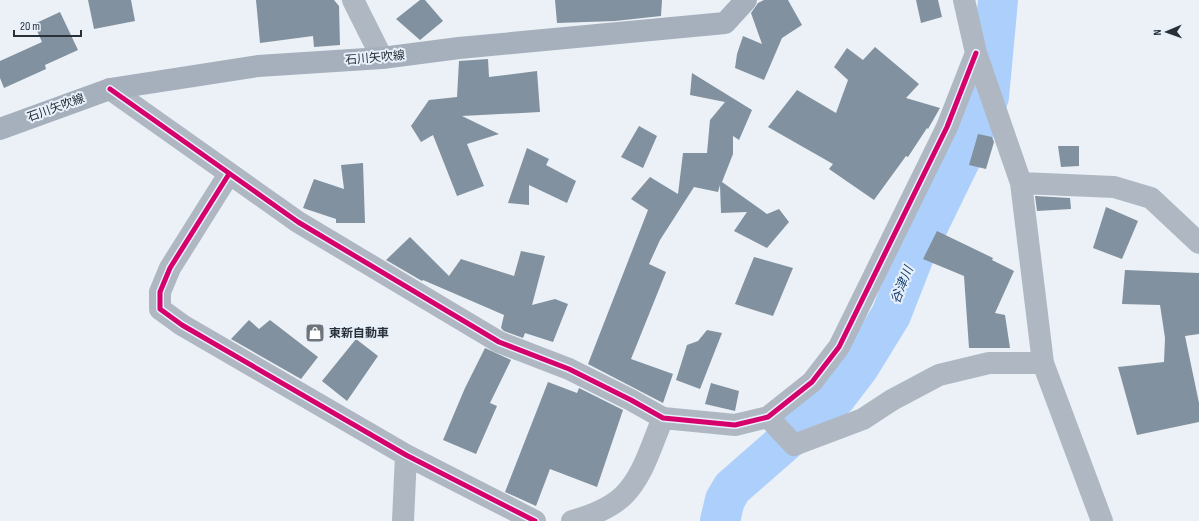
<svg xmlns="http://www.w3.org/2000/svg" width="1199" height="521" font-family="'Sofia Sans Condensed','Noto Sans JP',sans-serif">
  <rect width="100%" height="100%" fill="#ebf1f6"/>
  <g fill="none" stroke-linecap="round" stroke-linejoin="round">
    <!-- river -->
    <path stroke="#accffb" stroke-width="40" d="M720,521l5,-21 7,-12 104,-91 23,-30 32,-52 25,-64 55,-113 18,-41 9,-97"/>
  </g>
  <!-- building -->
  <path fill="#81919f" d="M88,0h43l4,21 -41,8z
    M256,0h78l5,6 1,39 -26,2 -1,-11 -53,7z
    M420,0h5l18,21 -23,19 -24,-21z
    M555,0h107l-1,16 -46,5 -58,2z
    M764,0h24l14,25 -20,13 -18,42 -29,-12 2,-14 6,-18 19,8 -11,-31 7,-10z
    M916,0h22l4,17 -21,6z
    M60,12l18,38 -33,15 1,4 -42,19 -4,-10v-17l42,-19 -8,-18z
    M875,47l44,37 -13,14 34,10 -12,21 -1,-1 -19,29 -2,-1 -32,44 -45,-31 4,-5 -65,-37 29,-37 39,23 12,-33 -14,-13 13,-19 16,12z
    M488,59l1,18 48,-6 3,41 -78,4 37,18 -32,10 17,42 -27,10 -24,-61 -12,7 -10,-16 18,-26 28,-3 2,-36z
    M692,73l60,37 -13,30 -6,-4v18l-11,28 45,32 12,-5 10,13 -22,26 -33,-17 13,-19 -26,1 -1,-28 -2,7 -24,-5 -34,53 -11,24 17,8 -35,87 42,15 -10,29 -75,-39 60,-154 -17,-11 19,-22 28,17 5,-41h24l3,-33 15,-18 -35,-7z
    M639,126l18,10 -14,32 -22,-11z
    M978,134l14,3 2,5 -8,27 -17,-4z
    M1058,146h21v20l-18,1z
    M527,148l22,11 -3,6 30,16 -9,22 -38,-18v20l-21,-2z
    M363,163l2,60h-29v-4l-33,-11 11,-29 30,10 -3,-24z
    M1035,196l35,2 1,11 -34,2z
    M1106,207l32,14 -16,38 -29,-11z
    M937,231l56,27 -1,2 22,11 -19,42 10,2 5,33h-41l-5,-72 -41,-17z
    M410,237l39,39 12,-17 53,17 7,-25 24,5 -13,49 23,-6 13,5 -15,38 -28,-9 -2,5 -19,-7 -3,-3 3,-13 -81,-35 -1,1 -36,-21z
    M754,257l39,11 -20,48 -38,-12z
    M1125,270l74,3v61l-14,2 14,67v19l-62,13 -19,-68 46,-5 1,-24 -5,-33 -38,-1z
    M249,320l10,9 11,-9 48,37 -17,22 -70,-40z
    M707,330l15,3 -22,56 -24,-9 11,-35 11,-4z
    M356,339l22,17 -31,45 -25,-20z
    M485,348l26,12 -21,43 7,3 -21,48 -33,-14 22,-52z
    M548,382l29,11 2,-5 44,22 -26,77 -47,-18 -14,37 -31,-14z
    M711,383l28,8 -4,20 -30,-7z"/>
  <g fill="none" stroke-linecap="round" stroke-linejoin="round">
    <!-- minor -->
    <path stroke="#afb8c2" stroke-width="22" d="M353,0l29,58
      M964,0l12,53 45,130 22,180 59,158
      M110,89l188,133 201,120 70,27 62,31 32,18 72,7 33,-8 44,-35 27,-35 108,-220 29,-74
      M229,174l-59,94 -10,24v17l22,16 224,130 129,66
      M1021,183l93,4 37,11 48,45
      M768,417l26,28 69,-26 29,-19 47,-25 50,-12h54
      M403,521l3,-66
      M572,521c18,-5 38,-12 52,-26 20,-20 28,-52 39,-77"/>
    <!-- major -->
    <path stroke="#a5b0bc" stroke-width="22" d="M0,129l110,-40 148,-23 124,-8 77,-10 266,-25 21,-23"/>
    <!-- cycleway casing -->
    <g stroke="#e7f0fb" stroke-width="8">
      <path id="cycleway" d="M110,89l188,133 201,120 70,27 62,31 32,18 72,7 33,-8 44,-35 27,-35 108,-220 29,-74
        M229,174l-59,94 -10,24v17l22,16 224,130 129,66"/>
    </g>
    <!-- cycleway -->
    <use href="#cycleway" stroke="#d6006c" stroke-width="5"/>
  </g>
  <!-- icons -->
  <defs>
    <g id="shop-square" transform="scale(1)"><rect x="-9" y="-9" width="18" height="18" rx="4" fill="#6e747a" stroke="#e7f0fb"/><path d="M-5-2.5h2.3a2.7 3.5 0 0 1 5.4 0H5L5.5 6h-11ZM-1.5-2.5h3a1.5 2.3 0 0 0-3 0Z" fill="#fff"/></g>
  </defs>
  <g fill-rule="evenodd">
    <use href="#shop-square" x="315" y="333"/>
  </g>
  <g text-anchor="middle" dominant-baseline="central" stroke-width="4" stroke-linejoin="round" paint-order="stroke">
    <!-- street labels -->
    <g font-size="12" fill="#2a3037" stroke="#e7f0fb">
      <text transform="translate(375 58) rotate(-5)">石川矢吹線</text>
      <text transform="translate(56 108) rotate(-20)">石川矢吹線</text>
    </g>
    <!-- poi labels -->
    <g font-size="12" font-weight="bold" fill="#2a3037" stroke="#e7f0fb" text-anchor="start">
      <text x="329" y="333">東新自動車</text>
    </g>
    <!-- water labels -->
    <g font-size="13" font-style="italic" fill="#184170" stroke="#e7f0fb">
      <text transform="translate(902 285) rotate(-68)">谷津川</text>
    </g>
  </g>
  <!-- north arrow -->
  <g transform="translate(1167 32) rotate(268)" stroke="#e7f0fb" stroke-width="3" paint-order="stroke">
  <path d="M0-3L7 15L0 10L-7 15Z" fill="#2a3037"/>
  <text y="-6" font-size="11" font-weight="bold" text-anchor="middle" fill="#2a3037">N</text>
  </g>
  <!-- scale -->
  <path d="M14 30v6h67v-6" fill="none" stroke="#2a3037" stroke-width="2"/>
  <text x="20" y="30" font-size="12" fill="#2a3037" stroke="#e7f0fb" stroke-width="3" paint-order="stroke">20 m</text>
</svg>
